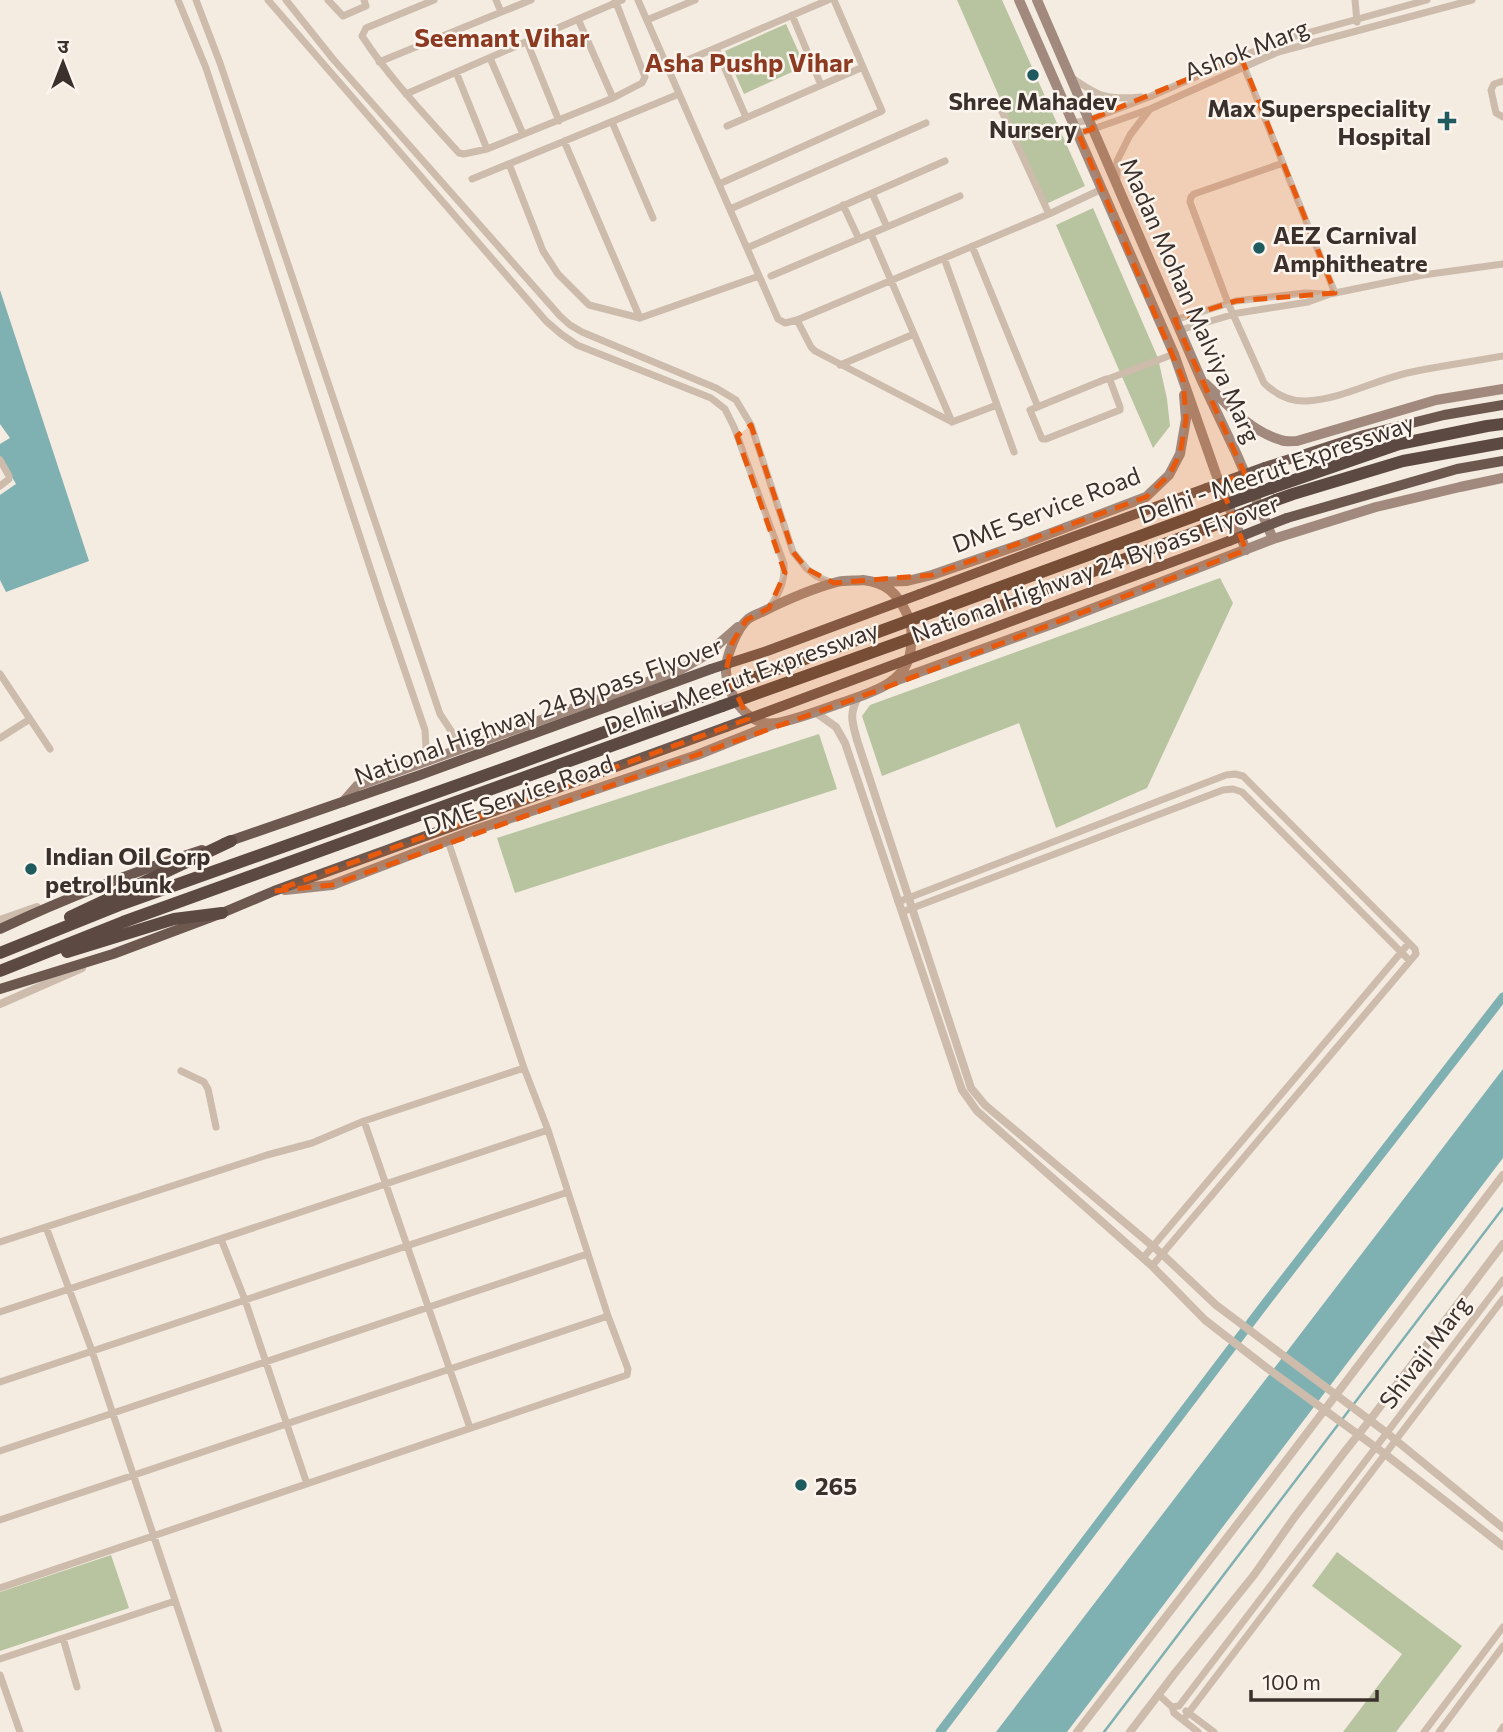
<svg xmlns="http://www.w3.org/2000/svg" width="1503" height="1732" font-family="Commissioner,'Noto Sans Devanagari',sans-serif">
  <rect width="100%" height="100%" fill="#f4ebe1"/>
  <!-- green -->
  <path fill="#b8c4a0" d="M957,0h45l83,186 -39,18z
    M786,24l19,42 -61,28 -19,-43z
    M1093,208l65,150 9,41 3,27 -17,22 -97,-223z
    M1220,578l13,25 -86,185 -91,40 -37,-105 -137,53 -20,-60 8,-11z
    M819,734l18,55 -322,104 -18,-55z
    M1337,1552l125,94 -66,86h-53l59,-78 -90,-68z
    M111,1555l18,53 -129,43v-59z"/>
  <!-- water -->
  <path fill="#7fb0b2" d="M0,290l89,271 -83,31 -6,-12v-85l16,-11 -16,-28v-12l10,-6 -10,-14z
    M1503,1069v89l-436,574h-71z"/>
  <g fill="none" stroke-linecap="round" stroke-linejoin="round">
    <!-- stream -->
    <path stroke="#7fb0b2" stroke-width="2.5" d="M1104,1732l399,-524"/>
    <!-- canal -->
    <path stroke="#7fb0b2" stroke-width="9" d="M940,1732l327,-431 236,-304"/>
    <!-- minor -->
    <path stroke="#cdbbac" stroke-width="7" d="M178,0l28,68 176,536 43,126 1,18 -4,15
      M196,0l24,63 220,651 23,35
      M268,0l278,321 15,13 16,11 134,53 14,11 9,18 50,137c1,18 -5,30 -15,44
      M286,0l47,59 227,257 10,9 12,7 134,56 20,12 15,25 42,127 14,17 9,7 16,7
      M328,0l15,16 23,-10 -2,-6
      M434,0l-68,28 -4,8c28,43 63,79 97,117l5,1 23,-5 126,-51 29,-15 3,-6 -30,-77
      M496,0l5,12
      M638,0l140,319 7,4 12,-3 252,-106 53,-25
      M1355,0l2,22
      M792,15l29,70
      M578,19l35,79
      M647,20l48,-20
      M527,42l32,79
      M716,48l30,69
      M490,58l33,76
      M379,62l152,-62
      M1243,64l92,229
      M669,68l159,-68
      M456,72l31,77
      M1071,77c28,20 36,23 70,20
      M1503,81l-9,3 -3,6 5,23 7,4
      M406,94l216,-94
      M998,103l51,111
      M612,122l41,96
      M1073,123l16,-3 60,-23 129,-56 149,-41
      M727,126l136,-59
      M1078,133l15,-4 57,-20 128,-57 194,-52
      M564,141l76,177
      M1283,163l-89,31 -3,3 -1,5 38,101 36,80c12,12 26,19 43,18 35,-2 66,-20 100,-28 31,-7 64,-11 96,-17
      M509,164l34,87 15,23 31,31 51,13 119,-42
      M472,179l207,-85
      M1117,179v-18l13,-26 20,-26
      M719,184l163,-73 -48,-111
      M872,193l15,34
      M843,205l16,34
      M730,209l196,-86
      M871,234l81,188
      M972,246l66,161
      M747,248l198,-87
      M944,258l70,194
      M771,276l189,-80
      M797,320l14,27 4,4 137,71 45,-17
      M1175,320l61,-19 69,-8 20,1
      M1180,330l58,-17 70,-11 22,-8 93,-19 80,-11
      M840,365l74,-31
      M1106,379l4,1 10,27v3l-74,29h-4l-12,-29z
      M1108,379l66,-25
      M0,460l9,16v3l-9,7
      M0,674l50,75
      M0,738l30,-19
      M898,902l328,-127 9,-1 8,2 172,173 1,5 -6,7 -258,305
      M902,912l321,-122 10,-1 9,3 168,169
      M181,1071l23,11 4,7 8,38
      M364,1121l106,307
      M46,1227l46,124 127,381
      M221,1239l24,61 62,184
      M0,1242l267,-87 45,-12 52,-22 160,-53
      M1143,1258l266,-315
      M0,1312l548,-182
      M0,1382l568,-190
      M0,1451l587,-197
      M0,1520l608,-204
      M0,1588l627,-213 1,-6 -20,-53 -60,-186 -24,-62 -76,-227
      M63,1638l14,49
      M0,1659l175,-58
      M0,1675l20,57
      M1159,1695l13,12
      M1186,1711l28,21
      M1174,1713l-2,-6 7,-1 324,-426
      M1174,1713l24,19
      M1183,1720l320,-421
      M1424,1732l79,-105
      M1439,1732l64,-86
      M1500,1732l3,-5"/>
    <!-- tertiary -->
    <path stroke="#cdbbac" stroke-width="8" d="M858,697c-9,18 -6,24 -1,43l114,348 14,17 177,149 54,51 171,128 116,95
      M815,712l21,15 9,16 117,347 15,21 175,155 53,54 62,48 118,86 118,92
      M0,920l37,-13
      M0,1004l82,-36
      M1077,1732l192,-249 234,-308
      M1130,1732l45,-59 79,-98 40,-57 52,-68 24,-30 133,-176"/>
    <!-- secondary -->
    <path stroke="#a18a7d" stroke-width="10" d="M1019,0l155,354 42,120 30,76
      M1037,0l164,379 36,76 36,84
      M1206,384c22,21 44,47 75,56 5,2 11,1 16,1l139,-41 67,-11
      M863,580c24,3 34,13 44,34 5,11 5,19 4,31 -1,39 -42,48 -73,59 -20,7 -40,15 -61,19 -28,5 -49,-26 -51,-51 -1,-14 11,-44 22,-53 4,-3 10,-5 14,-7 24,-12 49,-23 75,-30 8,-2 18,-1 26,-2z
      M878,582l29,-1 25,-6 93,-32 121,-46 23,-22 11,-21 6,-35 -2,-24
      M889,683l166,-60 218,-84 103,-32 84,-20 43,-9
      M343,802l14,-16 321,-115 28,-16 32,-28
      M285,890l47,-5 143,-55 222,-75 77,-31"/>
    <!-- trunk -->
    <path stroke="#6c584f" stroke-width="10" d="M1265,467l99,-32 80,-20 59,-10
      M1287,518l170,-49 46,-8
      M920,594l128,-48 159,-58
      M936,649l293,-108
      M224,843l196,-68 291,-106
      M0,929c66,-31 133,-57 202,-79
      M0,989l113,-35 109,-41 52,-22 452,-164"/>
    <!-- motorway -->
    <path stroke="#5c4a42" stroke-width="12" d="M1271,488l128,-44 88,-18 16,-2
      M1276,500l17,-6 110,-33 100,-18
      M987,592l227,-83
      M993,609l227,-86
      M70,917l161,-76
      M67,952l107,-33 48,-6
      M0,953l122,-49 392,-139 203,-74
      M0,971l123,-49 599,-216"/>
    <!-- trunk-bridge -->
    <path stroke="#6c584f" stroke-width="10" d="M1207,488l58,-21
      M1229,541l58,-23
      M711,669l56,-18 153,-57
      M726,727l210,-78"/>
    <!-- motorway-bridge -->
    <path stroke="#5c4a42" stroke-width="12" d="M1214,509l57,-21
      M1220,523l56,-23
      M717,691l270,-99
      M722,706l271,-97"/>
  </g>
  <!-- marked area -->
  <path fill="#e8590c" fill-opacity="0.2" stroke="#e8590c" stroke-width="5" stroke-dasharray="14 9" stroke-linejoin="round" d="M1241,57l94,236 -99,8 -61,19 70,154 -25,9 26,67 -367,140 -547,195 -58,6 474,-172 -22,-48 6,-28 14,-23 23,-12 16,-35 -48,-137 14,-11 42,127 14,17 27,14 98,-8 214,-78 23,-22 11,-21 6,-35 -3,-39 -105,-247 15,-4 -4,-9z"/>
  <!-- markers -->
  <g fill="#1f5a5e" stroke="#fbf5ee" stroke-width="2.5">
    <circle cx="1033" cy="75" r="7"/>
    <path d="M1443.5 110.5h7v7h7v7h-7v7h-7v-7h-7v-7h7z"/>
    <circle cx="1259" cy="248" r="7"/>
    <circle cx="31" cy="869" r="7"/>
    <circle cx="801" cy="1485" r="7"/>
  </g>
  <g text-anchor="middle" dominant-baseline="central" stroke-width="5" stroke-linejoin="round" paint-order="stroke">
    <!-- street labels -->
    <g font-size="24" fill="#3b302b" stroke="#fbf5ee">
      <text transform="translate(1246 49) rotate(-21)">Ashok Marg</text>
      <text transform="translate(1191 300) rotate(66)">Madan Mohan Malviya Marg</text>
      <text transform="translate(1276 468) rotate(-19)">Delhi - Meerut Expressway</text>
      <text transform="translate(1046 509) rotate(-21)">DME Service Road</text>
      <text transform="translate(1095 568) rotate(-20)">National Highway 24 Bypass Flyover</text>
      <text transform="translate(741 677) rotate(-20)">Delhi - Meerut Expressway</text>
      <text transform="translate(538 710) rotate(-20)">National Highway 24 Bypass Flyover</text>
      <text transform="translate(518 794) rotate(-19)">DME Service Road</text>
      <text transform="translate(1424 1352) rotate(-53)">Shivaji Marg</text>
    </g>
    <!-- poi labels -->
    <g font-size="24" font-weight="bold" fill="#3b302b" stroke="#fbf5ee" text-anchor="start">
      <text x="1033" y="100" text-anchor="middle">Shree Mahadev<tspan x="1033" dy="28">Nursery</tspan></text>
      <text x="1431" y="107" text-anchor="end">Max Superspeciality<tspan x="1431" dy="28">Hospital</tspan></text>
      <text x="1273" y="234">AEZ Carnival<tspan x="1273" dy="28">Amphitheatre</tspan></text>
      <text x="45" y="855">Indian Oil Corp<tspan x="45" dy="28">petrol bunk</tspan></text>
      <text x="815" y="1485">265</text>
    </g>
    <!-- neighbourhood labels -->
    <g font-size="26" font-weight="bold" fill="#8c3b22" stroke="#fbf5ee">
      <text x="502" y="36">Seemant Vihar</text>
      <text x="749" y="61">Asha Pushp Vihar</text>
    </g>
  </g>
  <!-- north arrow -->
  <g transform="translate(63 63)" stroke="#fbf5ee" stroke-width="5" paint-order="stroke">
  <path d="M0-5L12 26L0 18L-12 26Z" fill="#3b302b"/>
  <text y="-10" font-size="19" font-weight="bold" text-anchor="middle" fill="#3b302b">उ</text>
  </g>
  <!-- scale -->
  <path d="M1251 1690v10h126v-10" fill="none" stroke="#3b302b" stroke-width="3.5"/>
  <text x="1262" y="1690" font-size="21" fill="#3b302b" stroke="#fbf5ee" stroke-width="5" paint-order="stroke">100 m</text>
</svg>
